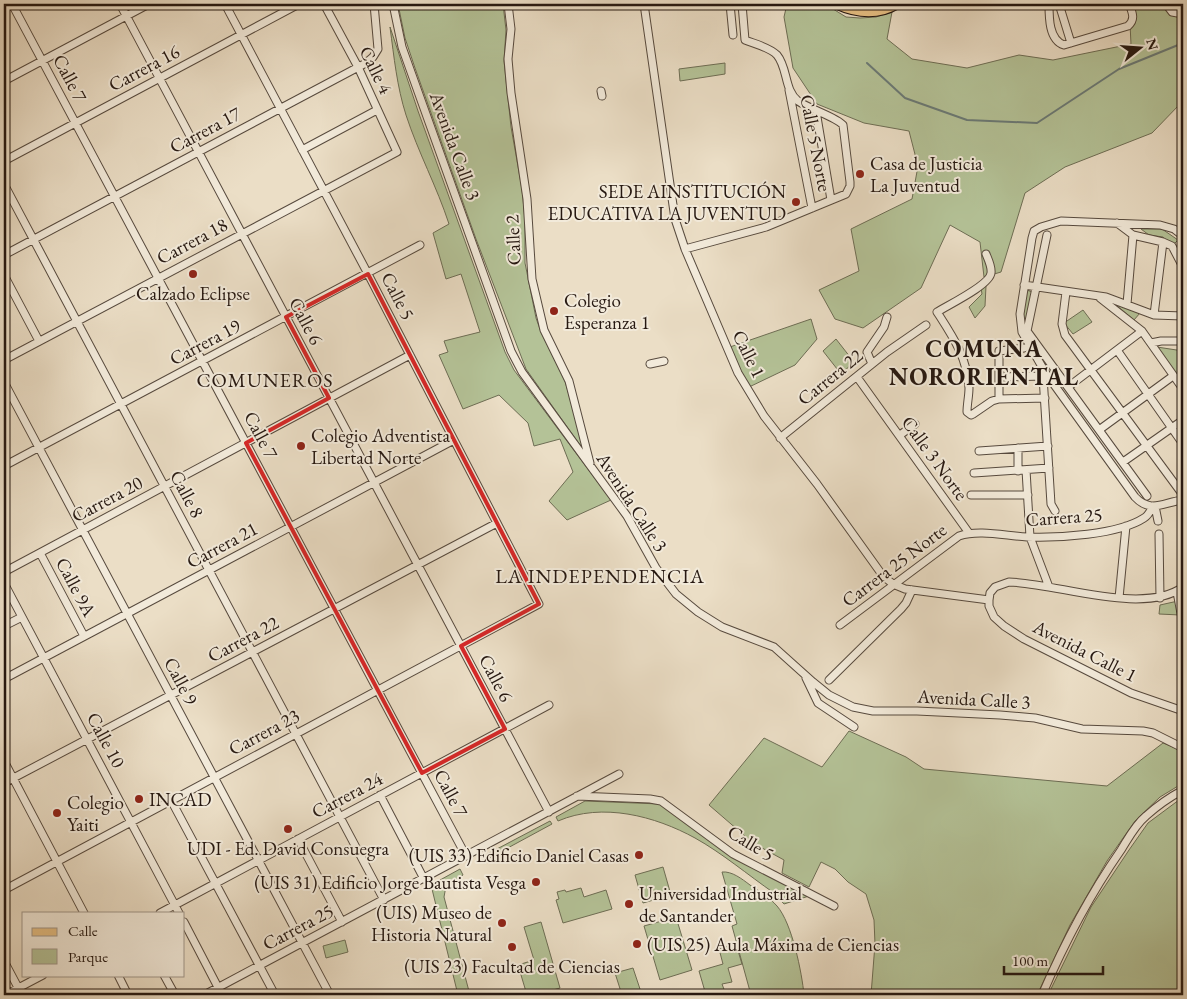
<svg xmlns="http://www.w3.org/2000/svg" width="1187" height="999" font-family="'EB Garamond',serif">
  <rect width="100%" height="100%" fill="#ebdec6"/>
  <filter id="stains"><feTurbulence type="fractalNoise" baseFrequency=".004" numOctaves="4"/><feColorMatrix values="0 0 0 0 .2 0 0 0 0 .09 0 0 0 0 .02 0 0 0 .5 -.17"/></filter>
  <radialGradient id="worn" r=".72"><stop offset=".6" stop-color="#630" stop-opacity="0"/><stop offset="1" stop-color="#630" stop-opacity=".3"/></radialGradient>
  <!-- green -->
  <path fill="#b4c297" stroke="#6d6d54" d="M398,4h105l3,26 -2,31 7,66 11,62 3,31v43l11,55 5,14 24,49 20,71 -59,-83 -50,-130 -61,-171 -10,-30z
    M787,4h38l21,13 14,1 16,-1 16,-5 -5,27 25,20 55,9 52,-13 34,5 78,-16 -2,-40h41l2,9h11v93l-3,-2 -28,29 -87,34 -40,26 -24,79 -17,5 -4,-35 -30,-17 -29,63 -58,40 -28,-9 -16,-29 40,-19 -8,-42 61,-30 6,-33 -9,-35 -45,-8 -47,-19 -24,-36 -9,-51z
    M390,27l28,84 87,241 9,18 97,130 -44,20 -18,-19 24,-29 -13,-33 -26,7 -6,-23 -29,-28 -36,14 -24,-54 9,-3 -4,-11 36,-9 -19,-58 -15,5 -13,-46 16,-9c-12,-37 -31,-72 -43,-109 -9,-28 -12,-58 -16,-88z
    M725,63v11l-45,7 -1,-12z
    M1141,229h21l16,11 -5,5 -7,-4 -3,-4 -14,-2z
    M986,286l-1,20 -10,12 -6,-11 13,-13 -1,-6z
    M1027,290l5,2 -8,36 -2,-10z
    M1110,300l30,13 -6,7z
    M1083,310l9,12 -19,12 -9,-11z
    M811,319l6,20 -22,26 -48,23 -20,-40z
    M836,339l18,23 -13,12 -18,-23z
    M1157,347l26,4v33z
    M1178,601l2,14 -21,-1 1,-9z
    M849,731l57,26 18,12 183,17 56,-43 20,8v32l-23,14 -25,24 -28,40 -37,64 -33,70h-166l4,-51 -1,-24 -8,-26 -18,-12 -13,-13 -14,-7 -12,25 -27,-14 2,-13 -31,-17 -44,-38 55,-67 58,29z
    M1183,797v198h-135l43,-88 38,-57 19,-27z
    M585,801l75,3 67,49 82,43 -25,8 -10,-11c-26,-18 -52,-40 -79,-55 -40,-22 -93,-36 -137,-17l-2,-4z
    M550,821l2,3 -72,39 -2,-4z
    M663,867l8,28 -28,8 -8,-28z
    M460,869l3,6 -17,11 -2,11 26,98h-12l-27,-110z
    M722,872c10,-1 20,7 28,13 9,6 20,13 27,21 15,17 25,67 27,89h-53l-19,-69 5,-2z
    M581,888l3,9 22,-7 6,19 -49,14 -7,-23 3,-1 -2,-7 8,-2 1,2z
    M676,917l16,53 -32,10 -16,-54z
    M541,922l19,66 -25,7h-8l-9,-30 16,-5 -10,-33z
    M345,940l3,12 -22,6 -3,-12z
    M736,944l6,20 -14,4 4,14 -10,2 3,8 -11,3h-8l-7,-24 24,-7 -4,-15z
    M633,968l9,27h-20l-7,-22z"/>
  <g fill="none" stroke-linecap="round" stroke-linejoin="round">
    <!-- stream -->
    <path stroke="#6b7a76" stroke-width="2" d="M867,63l38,35 62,22 70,3 82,-54 64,-26"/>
    <!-- minor casing -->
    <g stroke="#574a3e" stroke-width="9">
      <path id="minor" d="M12,4l454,852
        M120,4l429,808
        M393,4l9,43 109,304 11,21 105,144 29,52 20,26 22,18 24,15 52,20 39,35 16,13 24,12 20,4h44l83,4 35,3 47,11 61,2 10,2 30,15
        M508,4l3,25 -3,30 3,34 16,106 5,80 12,51 25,51 21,82
        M644,4l31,215 10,30 53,124 26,43 53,68 66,92 10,8 12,5 84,11
        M730,4l3,31
        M1049,4c0,14 0,36 15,41l64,-19c8,-7 4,-14 1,-22
        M1059,4l12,39
        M1166,4l6,8 11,2
        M4,81l145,-77
        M789,90l23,118
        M601,91l1,5
        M816,111l15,89
        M302,150l75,-40
        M4,161l295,-157
        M4,184l380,716
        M1117,223l16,12 30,7 9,4 11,21
        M1047,235l-20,96 120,165
        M1183,236l-9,-7 -14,-4 -99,-4 -20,6 -7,4 -2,7 -12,76 2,18 23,40 90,125c16,17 29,5 48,3
        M685,249l81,-22 80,-33 4,-8v-4l-7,-57c-7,-8 -34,-16 -45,-24 -14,-11 -10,-33 -21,-46 -8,-8 -22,-11 -32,-15l-3,-36
        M986,254c2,5 6,13 5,19 -1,12 -43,32 -54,39 16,25 30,45 32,76 0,8 -2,16 -2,24l4,3 2,-1 19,-13 7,-2 46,-1
        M4,255l362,-192 7,-6 5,-8 -4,-45
        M4,275l35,66
        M1024,285l82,12 48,18 29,1
        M1066,292l-4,32 3,11 118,160
        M1100,298l42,33 41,58
        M1127,304l6,-69
        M1154,315l9,-73
        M1151,343l10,-2h22
        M1117,350l66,94
        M4,360l393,-208 -39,-85 -34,-63
        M650,364l14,-3
        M872,364l-5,-12 17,-25 3,-10
        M1045,372l-2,4 8,128 4,7
        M857,377l112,156
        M1000,377l43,-1
        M4,382l326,613
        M1068,387l74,-56
        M999,399v-48l25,-3
        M1099,430l74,-54
        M900,435l15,-11
        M780,438l107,-86 39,-27
        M1018,448v23
        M979,451l69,-5
        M1123,462l60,-42
        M4,466l416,-221
        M1026,470l4,67 19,50
        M974,473l75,-5
        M971,495h57
        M1155,506l3,15
        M1159,534l1,64
        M40,553l44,83
        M4,572l406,-217
        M4,583l175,330
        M1183,587c-40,29 -126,-4 -174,-5l-14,5 -5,6 -1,7v6l5,11 10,9 20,13 107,54 52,18
        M1177,592l6,32
        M1119,598l7,-72
        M840,625l119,-89c20,-7 47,0 68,1 31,1 91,-2 117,-19 4,-2 7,-8 9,-12
        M4,626l18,-9
        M806,678l12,25 36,24
        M4,679l450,-239
        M829,680l72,-71 5,-6 6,-13
        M4,761l80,152
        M4,783l493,-260
        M380,795l44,84
        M577,796l73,3 11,2 72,53 101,52
        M171,800l104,195
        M298,839l44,83
        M4,890l535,-286 -171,-330 -143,-270
        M160,913l389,-208
        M184,922l38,73
        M4,961l18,34
        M118,975l10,20
        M164,975l11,20
        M5,995l38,-20
        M204,995l415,-221
        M1042,995c22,-51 47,-99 79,-145 7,-11 14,-25 25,-34 11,-10 24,-19 37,-26"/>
    </g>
    <!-- major casing -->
    <g stroke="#261811" stroke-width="11">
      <path id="major" d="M836,4c20,9 41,12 61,0"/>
    </g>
    <!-- minor -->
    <use href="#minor" stroke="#f2eada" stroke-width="7"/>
    <!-- major -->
    <use href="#major" stroke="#e6bf83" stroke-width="9"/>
  </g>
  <!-- marked area -->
  <path fill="none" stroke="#d62828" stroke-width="4" stroke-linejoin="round" d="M368,274l171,330 -78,42 44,83 -83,44 -176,-330 83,-45 -43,-81z"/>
  <!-- markers -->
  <g fill="#8f2418" stroke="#f2eada" stroke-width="2">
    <circle cx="860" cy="174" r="5"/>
    <circle cx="796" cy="202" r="5"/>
    <circle cx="193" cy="274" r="5"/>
    <circle cx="554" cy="311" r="5"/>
    <circle cx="301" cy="446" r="5"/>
    <circle cx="139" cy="799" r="5"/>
    <circle cx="57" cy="813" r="5"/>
    <circle cx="288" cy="829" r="5"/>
    <circle cx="639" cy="855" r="5"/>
    <circle cx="536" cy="882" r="5"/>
    <circle cx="629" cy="904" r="5"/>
    <circle cx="502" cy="923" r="5"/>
    <circle cx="637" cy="944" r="5"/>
    <circle cx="512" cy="947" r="5"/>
  </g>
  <g text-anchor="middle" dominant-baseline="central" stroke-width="4" stroke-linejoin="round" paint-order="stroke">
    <!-- street labels -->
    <g font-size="19" fill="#261811" stroke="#f2eada">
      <text transform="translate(144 68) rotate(-28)">Carrera 16</text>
      <text transform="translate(376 70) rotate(64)">Calle 4</text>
      <text transform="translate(70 78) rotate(62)">Calle 7</text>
      <text transform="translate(205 130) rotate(-28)">Carrera 17</text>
      <text transform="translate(816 143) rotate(79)">Calle 5 Norte</text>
      <text transform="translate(455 146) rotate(70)">Avenida Calle 3</text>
      <text transform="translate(513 240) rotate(-93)">Calle 2</text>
      <text transform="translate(192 241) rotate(-28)">Carrera 18</text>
      <text transform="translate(398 296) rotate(63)">Calle 5</text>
      <text transform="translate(306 321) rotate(62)">Calle 6</text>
      <text transform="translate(205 342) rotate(-28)">Carrera 19</text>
      <text transform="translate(749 354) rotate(64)">Calle 1</text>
      <text transform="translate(830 377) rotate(-39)">Carrera 22</text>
      <text transform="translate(261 435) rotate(62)">Calle 7</text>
      <text transform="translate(935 458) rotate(54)">Calle 3 Norte</text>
      <text transform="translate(187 494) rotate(62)">Calle 8</text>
      <text transform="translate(107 499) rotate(-28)">Carrera 20</text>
      <text transform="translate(632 502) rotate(57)">Avenida Calle 3</text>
      <text transform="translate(1064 517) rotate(-4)">Carrera 25</text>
      <text transform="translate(222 545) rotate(-28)">Carrera 21</text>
      <text transform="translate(894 565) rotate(-37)">Carrera 25 Norte</text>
      <text transform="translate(76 587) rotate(62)">Calle 9A</text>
      <text transform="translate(243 639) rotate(-28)">Carrera 22</text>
      <text transform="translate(1085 651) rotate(27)">Avenida Calle 1</text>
      <text transform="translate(496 678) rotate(62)">Calle 6</text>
      <text transform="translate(181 681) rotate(62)">Calle 9</text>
      <text transform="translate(974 699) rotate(3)">Avenida Calle 3</text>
      <text transform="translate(264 732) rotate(-28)">Carrera 23</text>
      <text transform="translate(106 740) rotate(62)">Calle 10</text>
      <text transform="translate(451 793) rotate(62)">Calle 7</text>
      <text transform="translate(347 795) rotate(-28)">Carrera 24</text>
      <text transform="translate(751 843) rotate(31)">Calle 5</text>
      <text transform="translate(298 927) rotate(-28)">Carrera 25</text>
    </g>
    <!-- poi labels -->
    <g font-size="19" fill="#261811" stroke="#f2eada" text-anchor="start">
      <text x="870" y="163">Casa de Justicia<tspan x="870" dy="22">La Juventud</tspan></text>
      <text x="786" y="191" text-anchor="end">SEDE AINSTITUCIÓN<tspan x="786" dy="22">EDUCATIVA LA JUVENTUD</tspan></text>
      <text x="193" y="293" text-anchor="middle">Calzado Eclipse</text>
      <text x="564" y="300">Colegio<tspan x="564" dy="22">Esperanza 1</tspan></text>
      <text x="311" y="435">Colegio Adventista<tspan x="311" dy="22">Libertad Norte</tspan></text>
      <text x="149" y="799">INCAD</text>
      <text x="67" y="802">Colegio<tspan x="67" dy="22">Yaiti</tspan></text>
      <text x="288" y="848" text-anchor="middle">UDI - Ed. David Consuegra</text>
      <text x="629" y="855" text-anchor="end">(UIS 33) Edificio Daniel Casas</text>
      <text x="526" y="882" text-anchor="end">(UIS 31) Edificio Jorge Bautista Vesga</text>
      <text x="639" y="893">Universidad Industrial<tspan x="639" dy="22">de Santander</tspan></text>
      <text x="492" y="912" text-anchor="end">(UIS) Museo de<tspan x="492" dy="22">Historia Natural</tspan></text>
      <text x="647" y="944">(UIS 25) Aula Máxima de Ciencias</text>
      <text x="512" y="966" text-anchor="middle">(UIS 23) Facultad de Ciencias</text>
    </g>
    <!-- neighbourhood labels -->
    <g font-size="20" letter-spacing="1" fill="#261811" stroke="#f2eada">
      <text x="265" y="380">COMUNEROS</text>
      <text x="600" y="576">LA INDEPENDENCIA</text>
    </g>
    <!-- district labels -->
    <g font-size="24" font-weight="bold" letter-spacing="1" fill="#261811" stroke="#f2eada">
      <text x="984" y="348">COMUNA<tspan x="984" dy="28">NORORIENTAL</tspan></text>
    </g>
  </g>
  <!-- margin -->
  <rect width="1187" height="999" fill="none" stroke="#ebdec6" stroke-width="20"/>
  <rect x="5" y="5" width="1177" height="989" fill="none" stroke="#261811" stroke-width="2.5"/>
  <rect x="10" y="10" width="1167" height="979" fill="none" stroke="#261811"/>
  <!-- legend -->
  <rect x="22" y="912" width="162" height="65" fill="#f2eada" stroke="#a0968a"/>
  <rect x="32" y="928" width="25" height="8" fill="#e6bf83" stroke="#a0968a"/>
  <text x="68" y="936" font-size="15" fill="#261811">Calle</text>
  <rect x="32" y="949" width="25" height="15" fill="#b4c297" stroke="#a0968a"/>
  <text x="68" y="962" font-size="15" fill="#261811">Parque</text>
  <!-- north arrow -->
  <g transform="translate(1140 48) rotate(73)" stroke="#f2eada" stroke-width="4" paint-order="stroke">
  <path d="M0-4L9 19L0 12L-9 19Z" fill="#261811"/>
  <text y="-8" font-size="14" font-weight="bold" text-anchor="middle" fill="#261811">N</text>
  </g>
  <!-- scale -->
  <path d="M1004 966v8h99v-8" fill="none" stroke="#261811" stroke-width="2.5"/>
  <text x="1012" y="966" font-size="15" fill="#261811" stroke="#f2eada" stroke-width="4" paint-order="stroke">100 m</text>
  <rect width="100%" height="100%" filter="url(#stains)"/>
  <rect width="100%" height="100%" fill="url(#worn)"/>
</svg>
